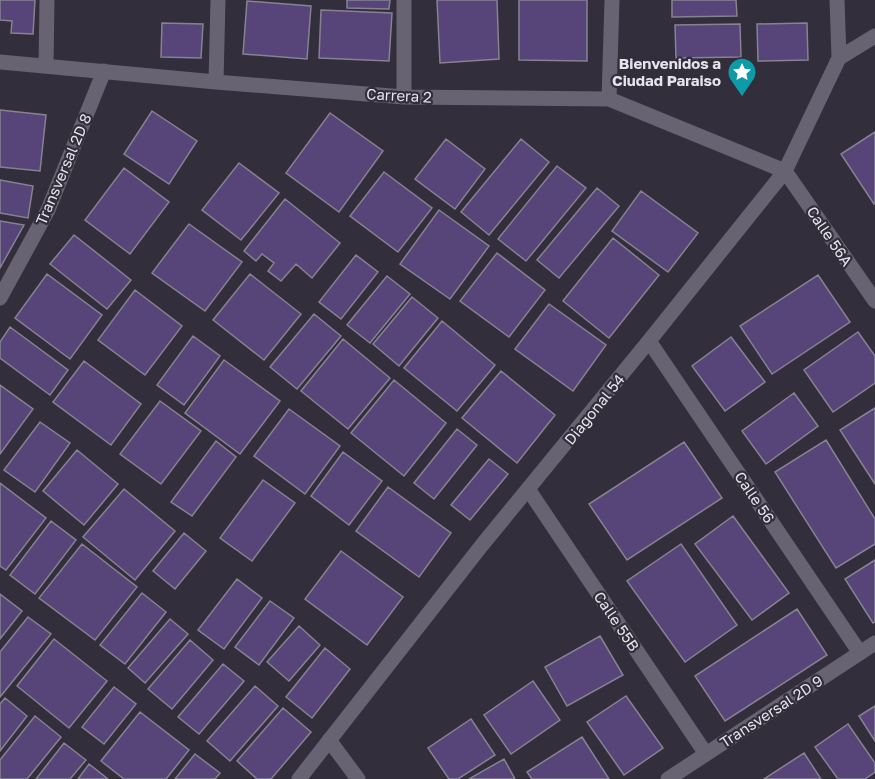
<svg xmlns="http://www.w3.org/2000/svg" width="875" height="779" font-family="'Golos Text',sans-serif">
  <rect width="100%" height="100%" fill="#322e3b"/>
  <!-- building -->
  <path fill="#574478" stroke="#878292" stroke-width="1.5" d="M0,0h35l-2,34 -22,-1 1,-12 -12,-1z
    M347,0h43l-1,9 -42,-1z
    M437,0h60l2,59 -59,4z
    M519,0h68v61l-68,-1z
    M672,0h64l1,16 -65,1z
    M247,1l64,5 -4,53 -64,-5z
    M321,10l71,3 -3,48 -70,-3z
    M162,23l41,1 -2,34 -40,-1z
    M807,23l1,37 -50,1 -1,-37z
    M740,24l1,33 -65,1 -1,-33z
    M0,110l46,5 -6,56 -40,-4z
    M152,111l45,30 -28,43 -45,-30z
    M330,113l53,38 -44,61 -53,-39z
    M875,132v72h-1l-33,-50z
    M446,139l39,30 -30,40 -40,-30z
    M521,139l28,23 -60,73 -28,-23z
    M239,163l40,30 -38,47 -39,-30z
    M557,166l29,22 -60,73 -28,-22z
    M124,168l45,34 -39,52 -45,-34z
    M384,172l48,36 -34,44 -48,-36z
    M0,180l33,6 -5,32 -28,-5z
    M597,188l22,18 -60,72 -22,-18z
    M641,191l57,42 -30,39 -56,-41z
    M285,199l55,44 -28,35 -16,-14 -15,17 -13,-10 6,-8 -12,-9 -6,7 -12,-10z
    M439,210l50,36 -39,53 -50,-35z
    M0,221l24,4 -24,43z
    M189,224l53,38 -37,49 -53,-38z
    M74,235l57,45 -24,29 -57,-45z
    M613,238l46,37 -50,63 -46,-37z
    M497,253l48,37 -36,47 -49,-36z
    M356,255l22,17 -37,47 -22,-17z
    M47,274l55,41 -32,44 -55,-41z
    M250,274l51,40 -37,46 -51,-40z
    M818,275l32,47 -78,52 -32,-48z
    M387,276l23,18 -40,49 -23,-18z
    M135,290l47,36 -37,49 -47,-35z
    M412,297l26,21 -39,48 -26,-22z
    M549,304l57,41 -33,46 -58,-42z
    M314,314l27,22 -44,53 -27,-22z
    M442,321l53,44 -38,46 -53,-43z
    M10,327l58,43 -18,25 -50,-37v-16z
    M858,332l17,24v27l-42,29 -29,-42z
    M193,336l27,20 -36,49 -27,-20z
    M731,337l34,45 -40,29 -33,-45z
    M343,339l47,39 -42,51 -47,-38z
    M224,360l56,41 -40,53 -55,-41z
    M84,361l57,43 -30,41 -58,-43z
    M501,371l54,44 -38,48 -55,-45z
    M394,380l52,43 -42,53 -53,-43z
    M0,385l33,24 -33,45z
    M794,393l24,33 -52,38 -24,-33z
    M160,401l41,30 -40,53 -41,-30z
    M875,408v76l-35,-54z
    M289,409l51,37 -35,48 -51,-38z
    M40,422l30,21 -35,49 -31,-22z
    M457,429l20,16 -43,54 -20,-16z
    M826,440l49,79v25l-39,24 -61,-96z
    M216,441l20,16 -44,59 -21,-14z
    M684,442l38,56 -95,62 -38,-56z
    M77,450l41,34 -34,41 -41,-34z
    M343,452l39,29 -33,44 -38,-29z
    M489,459l19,15 -38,46 -19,-15z
    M263,480l32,23 -43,58 -32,-23z
    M0,483l46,35 -40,52 -6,-4z
    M388,487l63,46 -32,44 -63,-46z
    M124,489l51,42 -40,49 -52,-43z
    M733,516l56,77 -37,27 -57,-76z
    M51,521l25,19 -41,54 -25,-19z
    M184,533l22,18 -31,38 -22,-18z
    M82,544l55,43 -42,53 -56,-42z
    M681,544l56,81 -52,37 -58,-81z
    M341,551l62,46 -36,48 -62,-46z
    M875,560v62l-2,1 -28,-44z
    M237,579l25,19 -38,51 -26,-19z
    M142,593l24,19 -41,52 -25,-19z
    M0,594l22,17 -22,28z
    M270,601l24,17 -35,47 -24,-18z
    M797,609l30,46 -102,66 -30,-45z
    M28,617l23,17 -51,63v-45z
    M170,619l18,15 -43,49 -17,-15z
    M299,626l21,19 -31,36 -22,-19z
    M600,636l23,39 -56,31 -22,-39z
    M54,639l53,42 -38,47 -52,-42z
    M190,640l23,20 -41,49 -24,-20z
    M325,648l25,21 -38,49 -26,-21z
    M223,664l21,17 -45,53 -21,-17z
    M533,681l27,39 -49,34 -27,-39z
    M255,686l23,20 -48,55 -23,-20z
    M114,687l22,17 -32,40 -22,-17z
    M626,696l37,52 -39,27 -37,-53z
    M5,698l22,18 -27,35v-47z
    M875,706v35l-16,-25z
    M283,708l28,24 -40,47h-14l-20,-18z
    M140,712l49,38 -23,29h-42l-23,-18z
    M35,716l26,21 -34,42h-27v-19z
    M471,719l24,36 -37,24h-9l-21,-31z
    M848,724l27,39v9l-10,7h-27l-23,-32z
    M582,737l27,42h-77l-5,-7z
    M64,743l22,17 -16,19h-34z
    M804,753l17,26h-57z
    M195,754l25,19 -5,6h-40z
    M504,759l11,20h-46z
    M89,764l19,15h-30z"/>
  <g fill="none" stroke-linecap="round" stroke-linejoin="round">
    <!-- minor -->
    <path stroke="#686372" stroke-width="15" d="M837,0l2,58
      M0,62l216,20 188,15 205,2 176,72 90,130
      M46,66l1,-66
      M216,82l2,-82
      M404,97v-97
      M609,99l3,-99
      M0,298l48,-88 56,-139
      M649,341l211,312
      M528,489l178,265
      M329,740l29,39
      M299,779l183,-234 167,-204 136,-170 54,-113 36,-22
      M668,779l207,-136"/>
  </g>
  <!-- icons -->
  <defs>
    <g id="sight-pin" transform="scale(1.5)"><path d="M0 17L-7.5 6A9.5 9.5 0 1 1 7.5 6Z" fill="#0f9aa8" stroke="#322e3b"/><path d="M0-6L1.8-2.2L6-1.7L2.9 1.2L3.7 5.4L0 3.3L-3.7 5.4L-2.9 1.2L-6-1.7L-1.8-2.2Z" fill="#fff"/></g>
  </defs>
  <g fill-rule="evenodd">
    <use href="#sight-pin" x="742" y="72"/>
  </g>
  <g text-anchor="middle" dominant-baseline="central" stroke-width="4.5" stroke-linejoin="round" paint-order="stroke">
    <!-- poi labels -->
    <g font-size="15" font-weight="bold" fill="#e6e3ec" stroke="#322e3b" text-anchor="end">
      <text x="721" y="63">Bienvenidos a<tspan x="721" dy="17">Ciudad Paraiso</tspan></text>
    </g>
    <!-- street labels -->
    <g font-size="15" fill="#e6e3ec" stroke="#322e3b">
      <text transform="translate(399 95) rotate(3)">Carrera 2</text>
      <text transform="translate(63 169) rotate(-67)">Transversal 2D 8</text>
      <text transform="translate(830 236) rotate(56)">Calle 56A</text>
      <text transform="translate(594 409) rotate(-51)">Diagonal 54</text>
      <text transform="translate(755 497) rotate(56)">Calle 56</text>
      <text transform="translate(617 621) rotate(56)">Calle 55B</text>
      <text transform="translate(771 711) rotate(-33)">Transversal 2D 9</text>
    </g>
  </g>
</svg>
